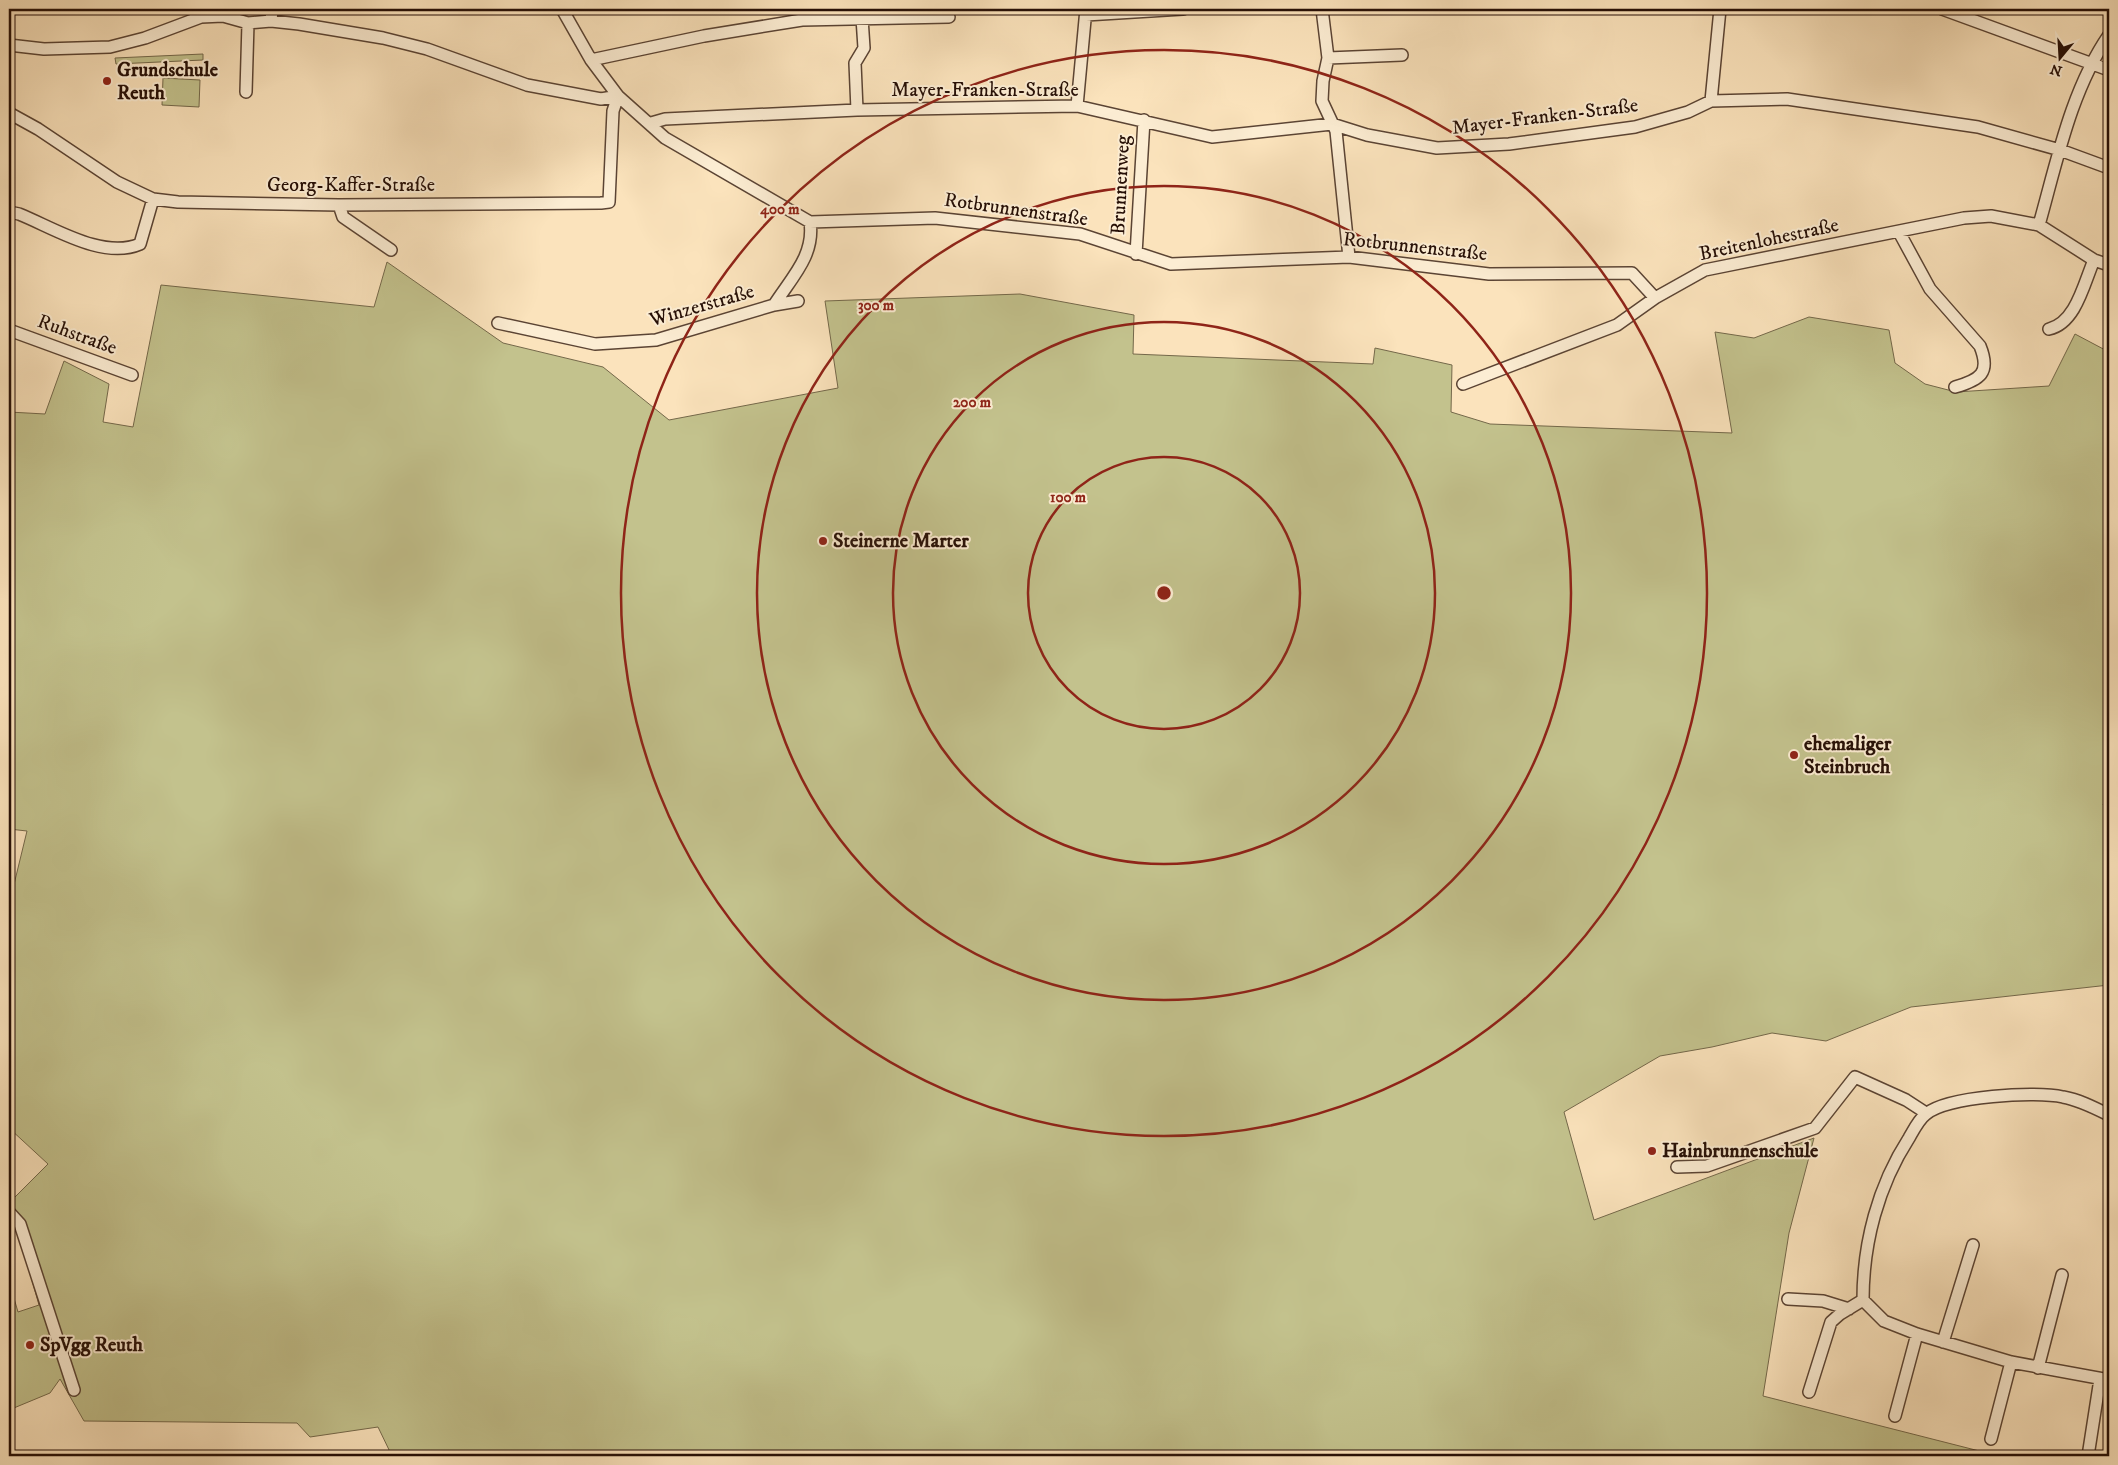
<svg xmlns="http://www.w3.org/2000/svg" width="2118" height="1465" font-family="'IM FELL DW Pica',serif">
  <rect width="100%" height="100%" fill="#fbe3bc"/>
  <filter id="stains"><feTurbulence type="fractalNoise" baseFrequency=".004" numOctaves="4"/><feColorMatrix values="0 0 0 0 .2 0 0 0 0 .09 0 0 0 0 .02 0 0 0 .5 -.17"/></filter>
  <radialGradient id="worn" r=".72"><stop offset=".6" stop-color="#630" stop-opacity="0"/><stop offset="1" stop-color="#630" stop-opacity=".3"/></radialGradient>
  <!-- green -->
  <path fill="#c3c28d" stroke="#74684a" d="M203,54v6l-87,4 -1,-6z
    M163,78l37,2 -1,27 -37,-2z
    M387,262l116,81 100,24 66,53 169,-32 -13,-87 195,-7 114,21 -1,39 240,10 2,-16 77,17 -1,47 39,12 242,9 -17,-101 39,6 55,-21 80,13 6,33 30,21 31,8 93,-6 26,-52 34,18v447l-6,5 6,17v164l-198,22 -85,34 -54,-8 -60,14 -52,9 -96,56 30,108 220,-82 -25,95 -26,163 236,60h-1607l-14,-29 -68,10 -13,-14 -213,-2 -24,-42 -10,14 -41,17v-129l9,31 21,-7 -29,-103 38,-38 -39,-36v-223l18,-74 -18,-2v-417l36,2 19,-53 45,23 -6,38 30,5 28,-142 213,22z"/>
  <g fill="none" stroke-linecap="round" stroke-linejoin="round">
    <!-- minor casing -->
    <g stroke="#5b4434" stroke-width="14">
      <path id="minor" d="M562,9l29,51 27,36 47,42 145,84 125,-4 145,16 91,30 178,-7 140,17 143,-1 23,25
        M1322,9l6,49 -5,23 -1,20 14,30 13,126
        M1942,9l167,61
        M1086,15l97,-6
        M271,21l1,-12
        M9,45l35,4 66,-2 35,-9 56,-21 22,-1 25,7 23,-2 28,3 84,14 44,11 100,36 74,14 17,-3 -5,15 -4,91 -8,1 -262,2 -161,-3 -25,-3 -36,-17 -79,-53 -29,-16
        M1328,58l74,-3
        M591,60l113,-24 98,-16 147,-3
        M246,92l2,-69
        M1711,101l9,-92
        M1077,106l9,-97
        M857,110l-2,-47 9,-15 -2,-30
        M651,123l14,-4 192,-9 220,-4 135,31 120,-13 35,11 70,13 72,-4 126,-17 53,-15 23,-11 76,-2 191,28 82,23 49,18
        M339,205l4,12 48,33
        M9,212l10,2c35,14 84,46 121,30l13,-45
        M2039,225c18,-64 32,-135 70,-190
        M1899,232l31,57 50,57c11,27 0,34 -25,41
        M1136,254l8,-134
        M774,305c18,-28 41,-50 36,-83
        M498,323l97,21 61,-4 118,-35 24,-4
        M2049,329c27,-6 35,-46 45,-69
        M9,330l123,45
        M1463,384l154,-59 38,-27 50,-28 259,-52 27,-2 48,9 55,35 15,5
        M2109,1115c-14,-7 -29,-15 -46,-18 -27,-6 -115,-1 -137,17 -7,5 -13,17 -17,24 -31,48 -46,105 -46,162l21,21 33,13 94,28 98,18
        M1677,1167l30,-1 108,-38 40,-51 51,23 20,13
        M9,1212l11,12 54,166
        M1788,1299l35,2 26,8
        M1943,1342l30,-97
        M2038,1368l24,-93
        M1809,1392l22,-70 9,-8 23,-14
        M1895,1416l22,-82
        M1991,1439l20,-77
        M2088,1456l12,-77"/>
    </g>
    <!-- minor -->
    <use href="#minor" stroke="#fcedd3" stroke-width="11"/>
  </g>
  <!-- distance rings -->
  <g fill="none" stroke="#8f2418" stroke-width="2.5">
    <circle cx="1164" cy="593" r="136"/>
    <circle cx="1164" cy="593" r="271"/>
    <circle cx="1164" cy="593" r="407"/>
    <circle cx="1164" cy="593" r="543"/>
  </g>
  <!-- markers -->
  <g fill="#8f2418" stroke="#fcedd3" stroke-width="2">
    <circle cx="107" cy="81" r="5"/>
    <circle cx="823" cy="541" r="5"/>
    <circle cx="1794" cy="755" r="5"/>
    <circle cx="1652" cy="1151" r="5"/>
    <circle cx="30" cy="1345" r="5"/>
  </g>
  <g text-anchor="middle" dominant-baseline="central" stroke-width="4" stroke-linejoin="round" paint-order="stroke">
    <!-- poi labels -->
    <g font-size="20" font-weight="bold" fill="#260f06" stroke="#fcedd3" text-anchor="start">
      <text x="117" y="70">Grundschule<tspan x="117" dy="23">Reuth</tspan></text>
      <text x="833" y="541">Steinerne Marter</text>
      <text x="1804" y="744">ehemaliger<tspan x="1804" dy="23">Steinbruch</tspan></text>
      <text x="1662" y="1151">Hainbrunnenschule</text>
      <text x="40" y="1345">SpVgg Reuth</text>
    </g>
    <!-- street labels -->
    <g font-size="20" fill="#260f06" stroke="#fcedd3">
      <text x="985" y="90">Mayer-Franken-Straße</text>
      <text transform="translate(1545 117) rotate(-7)">Mayer-Franken-Straße</text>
      <text x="351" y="185">Georg-Kaffer-Straße</text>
      <text transform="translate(1121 185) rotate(-87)">Brunnenweg</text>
      <text transform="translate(1016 210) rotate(8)">Rotbrunnenstraße</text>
      <text transform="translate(1769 240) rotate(-12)">Breitenlohestraße</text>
      <text transform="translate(1415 247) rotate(6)">Rotbrunnenstraße</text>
      <text transform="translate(702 306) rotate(-16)">Winzerstraße</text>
      <text transform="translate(77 335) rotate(20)">Ruhstraße</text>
    </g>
  </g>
  <circle cx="1164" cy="593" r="8" fill="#8f2418" stroke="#fcedd3" stroke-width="2.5"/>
  <g font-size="15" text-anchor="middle" font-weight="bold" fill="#8f2418" stroke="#fcedd3" stroke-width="4" stroke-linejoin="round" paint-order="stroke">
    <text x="780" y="214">400 m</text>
    <text x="876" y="310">300 m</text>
    <text x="972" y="407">200 m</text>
    <text x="1068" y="502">100 m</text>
  </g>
  <!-- margin -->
  <rect width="2118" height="1465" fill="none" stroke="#fbe3bc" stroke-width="30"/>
  <rect x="10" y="10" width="2098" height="1445" fill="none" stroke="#260f06" stroke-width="2.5"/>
  <rect x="15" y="15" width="2088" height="1435" fill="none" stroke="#260f06"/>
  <!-- north arrow -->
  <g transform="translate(2060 58) rotate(198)" stroke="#fcedd3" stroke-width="4" paint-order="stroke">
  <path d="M0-4L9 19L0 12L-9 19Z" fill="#260f06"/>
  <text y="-8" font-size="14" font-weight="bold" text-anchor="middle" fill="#260f06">N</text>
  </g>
  <rect width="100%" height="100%" filter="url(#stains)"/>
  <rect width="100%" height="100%" fill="url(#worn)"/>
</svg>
